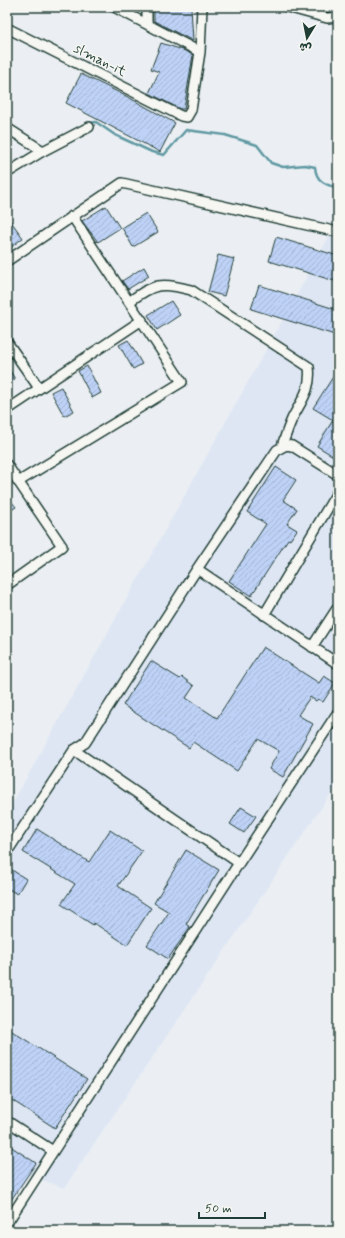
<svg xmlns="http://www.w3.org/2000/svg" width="345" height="1238" font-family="Mynerve,'Playpen Sans Arabic',sans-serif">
  <defs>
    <pattern id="building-hatch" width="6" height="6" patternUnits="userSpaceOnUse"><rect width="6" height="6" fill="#bed2f7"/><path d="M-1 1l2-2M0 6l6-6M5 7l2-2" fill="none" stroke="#a3b5d4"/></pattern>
  </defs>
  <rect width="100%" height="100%" fill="#ebeff3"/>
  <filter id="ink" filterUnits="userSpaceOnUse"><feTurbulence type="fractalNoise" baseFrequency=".025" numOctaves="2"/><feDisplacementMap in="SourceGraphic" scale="8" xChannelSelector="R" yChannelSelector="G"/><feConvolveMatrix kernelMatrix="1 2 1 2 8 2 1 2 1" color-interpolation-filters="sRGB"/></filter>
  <g filter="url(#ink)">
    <!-- built -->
    <path fill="#dee6f4" d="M338,221v562l-274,405 -57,-21v-354z"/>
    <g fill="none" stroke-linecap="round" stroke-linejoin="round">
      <!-- stream -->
      <path stroke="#5f98a2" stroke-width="2.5" d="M89,123l7,-1 19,13 37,17 12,3 22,-25 39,5 32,10 14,18 12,4 22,-2 10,2c1,13 10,19 23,20"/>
    </g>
    <!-- building -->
    <path fill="url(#building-hatch)" stroke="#1f3d34" d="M154,7h37l2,34 -39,-20z
      M310,7h24l-1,4 -5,1z
      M161,43l22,7 10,5 -9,54h-4l-31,-16 10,-21 -8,-3z
      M81,74l45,22 49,27 -15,29 -94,-49z
      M106,206l14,22 -22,14 -16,-21z
      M146,213l12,19 -25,15 -11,-19z
      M7,216l16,22 -12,9 -4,-5z
      M276,237l62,19v26l-69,-21z
      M218,255l16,4 -10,37 -16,-4z
      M144,267l5,9 -21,13 -6,-8z
      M259,285l79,25v26l-87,-27z
      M171,301l9,14 -23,15 -9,-15z
      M128,340l14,24 -9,5 -14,-24z
      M7,366l8,13 -8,5z
      M87,366l14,27 -9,5 -14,-27z
      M338,369v43l-5,8 -20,-12z
      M61,387l13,24 -10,5 -13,-24z
      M333,420l5,4v35l-21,-13z
      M276,467l20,13 -13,20 14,9 -10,15 10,6 -7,10 -2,-1 -37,57 -22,-15 37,-57 -19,-12z
      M11,501l5,6 -9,6v-9z
      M263,647l56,36 5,-7 11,7 -12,19 -5,-3 -2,2 -6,-4 -12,18 15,9 -30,53 -14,-8 10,-18 -21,-12 -21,32 -44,-29 -4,6 -66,-43 28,-44 29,18 2,-2 12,9 -8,12 31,20z
      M241,807l15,9 -12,17 -14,-9z
      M37,829l52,33 21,-32 32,21 -24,35 33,22 -24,37 -33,-22 -1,2 -32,-21 14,-20 -52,-32z
      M186,850l33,20 -33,54 4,3 -22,32 -21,-14 22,-33 -15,-9z
      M12,870l14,9 -9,15 -10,-6v-10z
      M7,1028l80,51 -32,49 -48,-31z
      M7,1144l29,19 -29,43z"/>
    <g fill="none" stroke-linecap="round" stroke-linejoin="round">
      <!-- street casing -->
      <g stroke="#1f3d34" stroke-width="12">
        <path id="street" d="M114,7l86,45
          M287,7l40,11 11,-1
          M147,24v-17
          M7,28l174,88 6,1 4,-7 9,-58 2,-45
          M7,128l36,23
          M7,173l36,-22 46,-24
          M7,261l115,-78 216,49
          M129,302c25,-19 33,-20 62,-12l118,77c3,22 -8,34 -17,52 -4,9 -7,18 -10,27
          M7,342l32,46
          M7,410l135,-90
          M7,465l55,81 -55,39
          M18,482l164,-100 -110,-166
          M197,569l141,95
          M264,615l74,-124
          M312,647l26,-40
          M74,750l165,113
          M7,852l67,-102 11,-7 112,-174 80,-119 9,-5 6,1 46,29
          M7,1121l46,30
          M7,1223l232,-360 99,-151"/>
      </g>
      <!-- street -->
      <use href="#street" stroke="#f6f6f2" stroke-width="9"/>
    </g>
  </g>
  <g text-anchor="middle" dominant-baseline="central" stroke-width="3" stroke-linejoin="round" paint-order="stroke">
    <!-- street labels -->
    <g font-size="14" fill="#1f3d34" stroke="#f6f6f2">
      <text transform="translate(100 60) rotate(27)">slman-it</text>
    </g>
  </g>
  <!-- margin -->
  <rect width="345" height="1238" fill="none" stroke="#f6f6f2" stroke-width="24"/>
  <rect x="12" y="12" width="321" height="1214" fill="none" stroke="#1f3d34" stroke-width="1.5" filter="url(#ink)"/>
  <!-- north arrow -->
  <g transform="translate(307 38) rotate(190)" stroke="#f6f6f2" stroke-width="3" paint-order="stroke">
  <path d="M0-3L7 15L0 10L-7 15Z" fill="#1f3d34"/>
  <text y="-6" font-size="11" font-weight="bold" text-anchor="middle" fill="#1f3d34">ش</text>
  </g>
  <!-- scale -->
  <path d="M199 1212v6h66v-6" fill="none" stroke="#1f3d34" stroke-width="2"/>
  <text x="205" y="1212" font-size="12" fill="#1f3d34" stroke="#f6f6f2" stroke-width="3" paint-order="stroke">50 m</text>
</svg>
